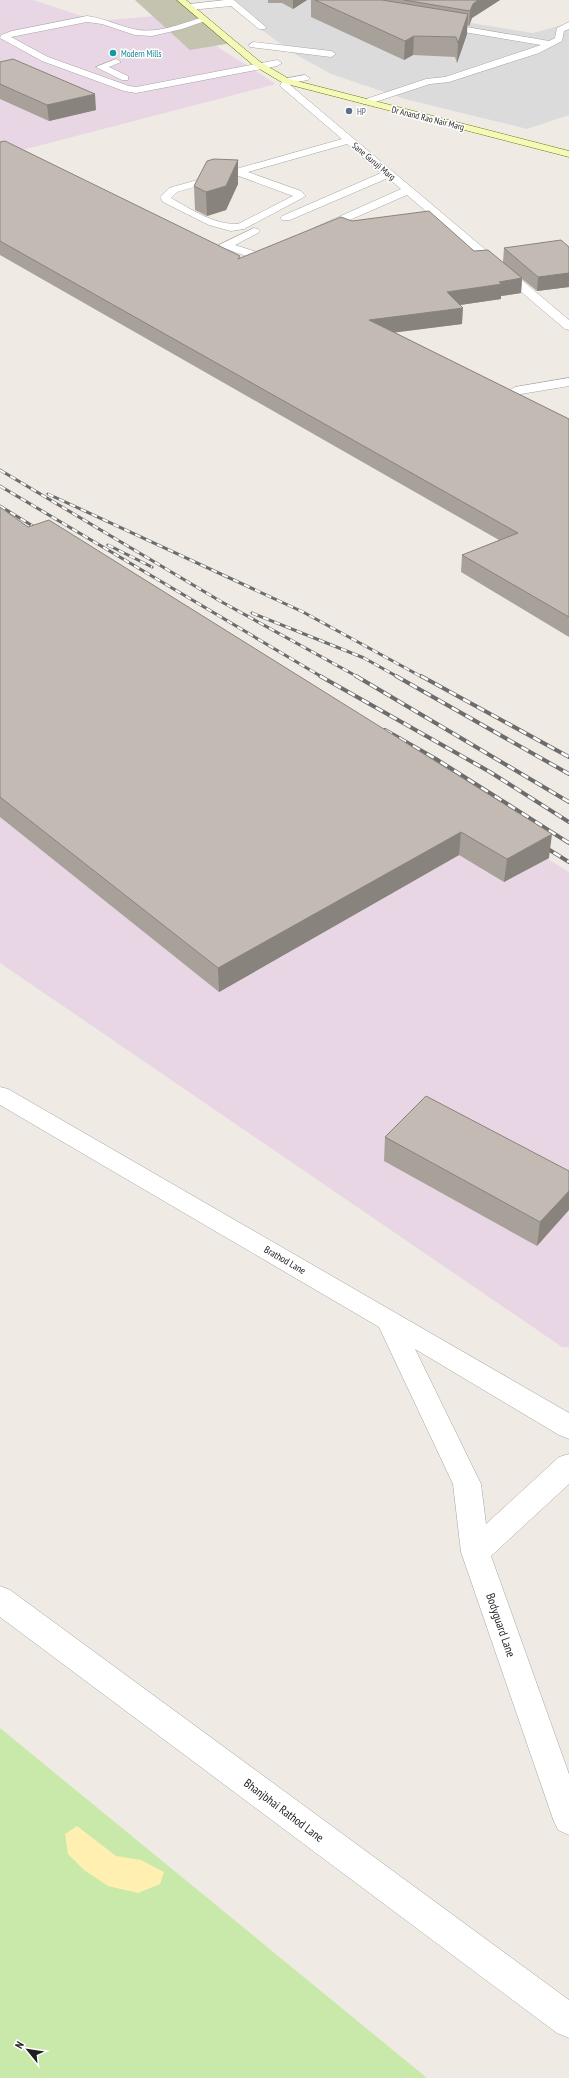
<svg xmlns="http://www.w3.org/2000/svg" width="569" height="2078" font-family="'PT Sans Narrow',sans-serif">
  <rect width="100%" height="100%" fill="#efebe4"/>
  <!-- residential -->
  <path fill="#dcdbdb" d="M221,0h149l-11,5 174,28 36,-10v92l-42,14 -122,-30 -74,-25 -38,-21z"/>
  <!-- industrial -->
  <path fill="#e8d6e4" d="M0,0h33l64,21 70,-6 109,69 -269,70 -7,-4z
    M0,526l569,346v475h-7l-562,-384z"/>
  <!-- construction -->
  <path fill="#c3c3af" d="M135,0h48l49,43 -42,7z"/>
  <!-- grass -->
  <path fill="#c8e9a9" d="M0,1728l427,350h-427z"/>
  <!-- sand -->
  <path fill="#fff0b2" d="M77,1826l39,30 25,4 23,12 -4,12 -22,9 -30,-7 -24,-16 -16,-16 -3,-20z"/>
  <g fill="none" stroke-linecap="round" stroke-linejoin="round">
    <!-- street casing -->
    <g stroke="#a5a5a5" stroke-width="1">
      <path id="street" d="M225,0h9l32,27 -1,2h-6l-28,-23 -41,4 -4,-3 4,-3z
        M87,16c18,2 33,11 51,14 22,3 45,-7 66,-13l4,3 -26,9 -30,7 -17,-1 -33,-11 -15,-2 -76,15 37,20 81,29 7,1 141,-27 5,3 -5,3 -141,27 -12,-2 -82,-30 -42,-23 1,-3 11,-4z
        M437,22l112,19 6,-3 2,-10 12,-6v7l-5,2 -2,10 -23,12 -90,29 -19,2 -61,20h-6v-4l63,-21 19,-2 96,-32 -107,-18v-4z
        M253,42l78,9 5,3 -5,3 -81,-10 -1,-2z
        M116,59l5,3 -12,5 19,9v4h-6l-26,-13z
        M305,75l5,3 -2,2 -18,3v2l279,235v10l-4,-1 -158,-134 -85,37h-8l-2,-2 2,-2 87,-39 -13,-11 -98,42h-8l-2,-2 2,-2 99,-43 -34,-29 -99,28 53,19 5,5 -62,33 -13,2 -22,-6 -46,-23 -3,-5 9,-9 173,-49 -62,-53 3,-7zM236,175l57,21 -55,28c-24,1 -47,-15 -67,-26l6,-6z
        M254,228l4,1 2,2 -2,2 -23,12 22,7 22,-8 6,3 -2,2 -26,11 -36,-13 -2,-2z
        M569,378v8l-54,9 -7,-4 7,-4z
        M0,1087l8,2 561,324v26l-10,-4 -144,-86 66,135 5,40 73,-67 10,-3v30l-78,72 78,218v61l-11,-5 -5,-11 -92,-267 -8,-68 -74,-157 -379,-222z
        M0,1586l10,4 559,410v38l-12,-5 -557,-416z"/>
    </g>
    <!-- secondary casing -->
    <g stroke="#667405" stroke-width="1">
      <path id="secondary" d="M177,0h9l73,61 30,18 280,72v6l-286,-74 -30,-18z"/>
    </g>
    <!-- street -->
    <use href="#street" fill="#fff" fill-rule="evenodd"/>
    <!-- secondary -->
    <use href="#secondary" fill="#f5f9b7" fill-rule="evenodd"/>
    <!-- rail-far1 casing -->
    <g stroke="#6c6c6c" stroke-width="3">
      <path id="rail-far1" d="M0,470l220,131 138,76
        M0,486l322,191
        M48,494l255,118 119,65
        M0,506l41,25
        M108,545l44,22
        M252,613l112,45 34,19"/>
    </g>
    <!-- rail casing -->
    <g stroke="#6c6c6c" stroke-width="4">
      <path id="rail" d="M320,676l170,96 79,50
        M356,676l213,126
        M396,676l173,98
        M421,676l148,81
        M385,730l51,29 133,84
        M540,844l29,18"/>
    </g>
    <!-- rail-far1 -->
    <use href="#rail-far1" stroke="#fff" stroke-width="2" stroke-dasharray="6" stroke-linecap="butt"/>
    <!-- rail -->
    <use href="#rail" stroke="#fff" stroke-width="2.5" stroke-dasharray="8" stroke-linecap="butt"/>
  </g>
  <!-- wall -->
  <path fill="#a8a19a" d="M265,0h42l-14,9 -11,-6h-14v-3z
    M311,0h189l-28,18 -3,8 -2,-1v9l-10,29 -2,-6 -42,-2 -9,5 -93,-43z
    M0,62l96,48 -47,11 -49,-22z
    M0,142l240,117 112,-38 122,30 29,11 1,-14 65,-1v40l-32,4 -15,-12 -1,14 -20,3v3l-41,6 2,19 -68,8 175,87v218l-108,-65 1,-17 37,-15 -499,-285z
    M238,160v24l-12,26 -19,6 -12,-6 -1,-24z
    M0,507l28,20 521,331 -45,24 -45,-27 -240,137 -219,-175z
    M385,1137l184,34 -32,75 -153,-85z"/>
  <!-- shaded-wall -->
  <path fill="#88837d" d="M293,0h14l-14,9z
    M478,0h22l-28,18 -3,8 1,-15 3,-7z
    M468,14l-1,20 -10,29 1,-20z
    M414,36l-1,19 -9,5 1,-19z
    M95,94l1,16 -47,11 -2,-16z
    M238,160v24l-12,26 -19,6 -1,-24z
    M569,273v14l-32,4 1,-14z
    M522,278l-1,15 -20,3v3l-55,8 1,-15 52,-10z
    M463,308l-1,16 -94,12 1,-16z
    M461,832l-2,23 -240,137 -1,-24z
    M552,834l-3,24 -45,24 3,-23z
    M569,1191v19l-32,36 3,-24z"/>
  <!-- building -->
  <path fill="#c3bbb3" stroke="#88837d" d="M315,0h67l86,14 -10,29 -2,-6 -42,-1 -9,5z
    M404,0h74l-5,4 -3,7z
    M13,59l82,35 -48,11 -47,-21v-22z
    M5,141l235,115 -2,3 103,-42 11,4 77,-10 45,40 14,-1 34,28 -23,4 3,2 -55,8 16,16 -94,12 200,99v198l-107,-62 56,-22 -518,-292v-99z
    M214,159l24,1 -12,26 -20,6 -12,-6 13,-25z
    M561,240l8,7v26l-31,4 -34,-29z
    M0,507l28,20 21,-7 503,314 -45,25 -46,-27 -243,136 -218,-171z
    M426,1096l143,75v20l-29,31 -155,-85z"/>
  <!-- markers -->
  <circle fill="#0f9aa8" stroke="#fff" stroke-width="1.5" cx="113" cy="53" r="4"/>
  <circle fill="#5c6f8a" stroke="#fff" stroke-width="1.5" cx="349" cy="111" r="4"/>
  <g text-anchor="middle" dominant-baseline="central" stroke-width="3" stroke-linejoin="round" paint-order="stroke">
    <!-- far-culture labels -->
    <g font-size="9" fill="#0d838f" stroke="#fff" text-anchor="start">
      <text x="121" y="53">Modern Mills</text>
    </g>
    <!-- far-service labels -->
    <g font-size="9" fill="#4e5e75" stroke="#fff" text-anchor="start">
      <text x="357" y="111">HP</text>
    </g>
    <!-- far-street labels -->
    <g font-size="9" fill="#1e1e1e" stroke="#fff">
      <text transform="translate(428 118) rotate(14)">Dr Anand Rao Nair Marg</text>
      <text transform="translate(374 161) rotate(40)">Sane Guruji Marg</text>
    </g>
    <!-- street labels -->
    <g font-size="10" fill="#1e1e1e" stroke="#fff">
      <text transform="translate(285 1260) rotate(30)">Brathod Lane</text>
    </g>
    <!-- near-street labels -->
    <g font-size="12" fill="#1e1e1e" stroke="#fff">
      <text transform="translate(501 1625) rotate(71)">Bodyguard Lane</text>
      <text transform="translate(284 1810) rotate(37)">Bhanjbhai Rathod Lane</text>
    </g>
  </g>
  <!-- north arrow -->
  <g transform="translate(28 2050) rotate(300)" stroke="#ffffff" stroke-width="3" paint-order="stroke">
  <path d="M0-3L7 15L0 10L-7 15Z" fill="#1e1e1e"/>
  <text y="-6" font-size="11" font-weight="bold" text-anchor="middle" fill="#1e1e1e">N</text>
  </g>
</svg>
